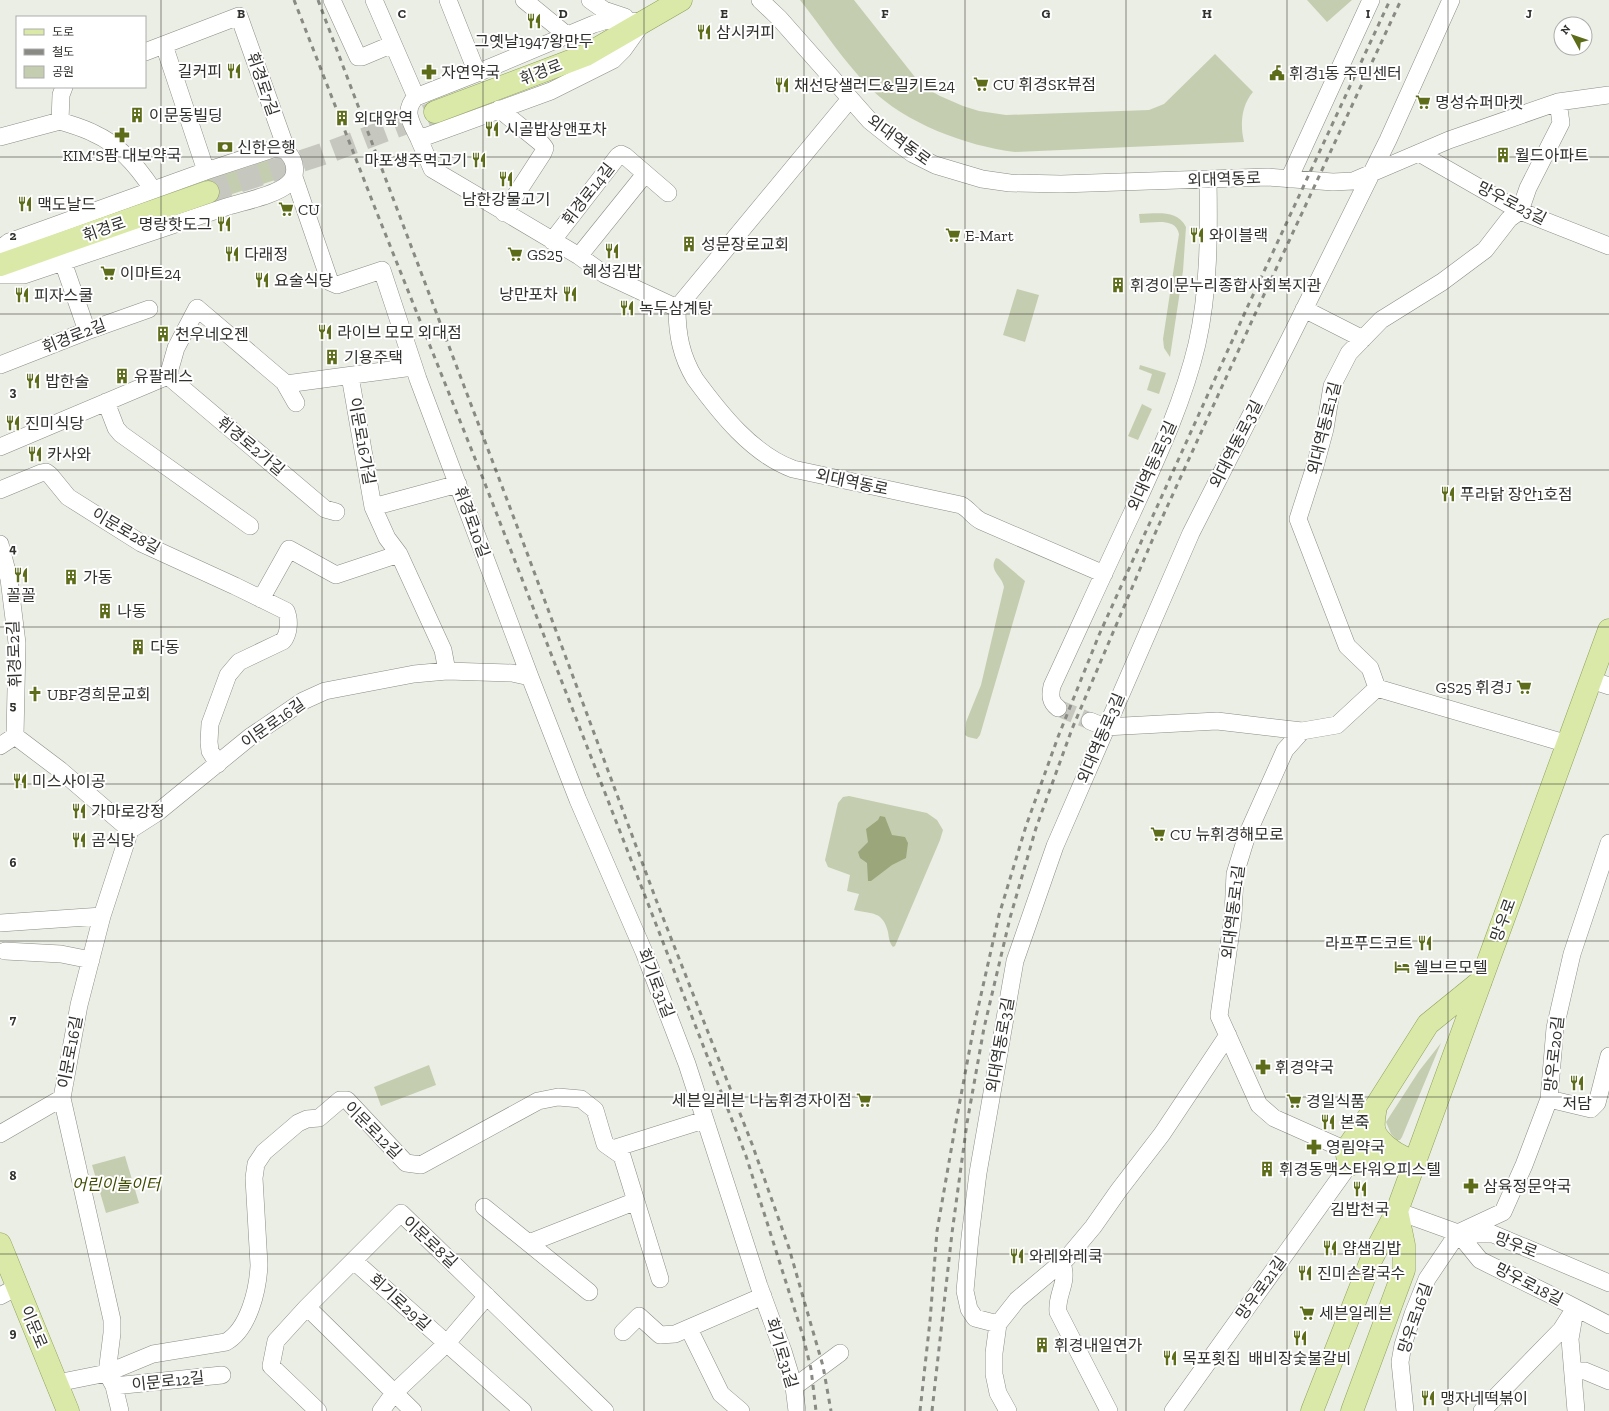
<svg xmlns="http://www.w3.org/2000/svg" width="1609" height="1411" font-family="'Zilla Slab','Noto Sans KR',serif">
  <rect width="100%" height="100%" fill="#ebeee4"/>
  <!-- green -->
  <path fill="#c5cdb0" d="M800,0h54l68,86 18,10 23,10 16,5 27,4 143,-5 15,-6 51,-50 38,38c-12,14 -13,33 -9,50l-229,10c-49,-6 -110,-29 -145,-64 -26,-26 -47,-59 -70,-88z
    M1307,0h45l-25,22z
    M272,159l6,20 -64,21 -7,-20z
    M1139,214c17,0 38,-5 47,13l-3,44 -13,86 -6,-9 -1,-9 16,-105c-3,-17 -26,-11 -39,-11z
    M1017,289l22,6 -14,47 -22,-7z
    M1140,365l26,8 -7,21 -12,-4 5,-16 -13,-5z
    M1142,404l10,5 -14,31 -10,-4z
    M996,558l3,1 26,22 -45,154 -3,4 -9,-2 -3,-2 1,-13 15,-37 23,-98c-2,-12 -16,-16 -8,-29z
    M849,796l78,17 10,7 6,10 -3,10 -45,106 -2,1c-4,-5 -4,-9 -5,-15 -5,-21 -16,-18 -34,-22l5,-16 -12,-3 3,-16 -22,-8 -3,-7 13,-57 5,-6z
    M1441,1043l-39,94 -2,3h-3l-6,-6 -5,-12 33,-51z
    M429,1065l7,20 -55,21 -7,-19z
    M125,1156l14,47 -33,10 -14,-48z"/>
  <!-- water -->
  <path fill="#9ba67b" d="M880,816l5,1 7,18 13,2 3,6 -2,15 -14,7 -21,16h-3l-1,-18 -7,-5 -2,-6 10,-10 -2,-13 12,-9z"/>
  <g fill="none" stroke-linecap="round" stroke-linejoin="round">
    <!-- minor-tunnel -->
    <path stroke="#c6c8c0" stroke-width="17" stroke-dasharray="17 8" stroke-linecap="butt" d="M1058,708l32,13"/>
    <!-- major-tunnel -->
    <path stroke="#c6c8c0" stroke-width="22" stroke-dasharray="22 11" stroke-linecap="butt" d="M208,192l124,-41 103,-39"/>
    <!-- minor casing -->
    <g stroke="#8a8d84" stroke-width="18">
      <path id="minor" d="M332,0l26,57h4l31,-13
        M374,0l42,97
        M448,0l29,73
        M524,0l44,36
        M590,0l14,10 21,7
        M760,0l19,18 91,103 25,20 18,13 22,11 47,14 28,4 51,1 207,-7 65,5 20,-1 96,-41 109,-38 51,-7
        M616,20l27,2 -20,28 -10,10 -62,31 -132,48c-7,-15 -17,-28 -3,-42l61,-24 117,-49 10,-3z
        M164,45l42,126
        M145,52l94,-36 48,135
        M499,109l43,35 3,4 -2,5 -39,60
        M60,121c12,4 24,7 35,13 25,11 43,33 58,56
        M60,121l1,-26 3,-8
        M0,137l60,-16
        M419,139l13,30 147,87 25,18 73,34 173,-209
        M1419,153l101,58 89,35
        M294,177l36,105 7,3 45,-15 36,109 112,298 48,123 66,152 43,112 72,222 24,65 11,36 3,24
        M1289,179l82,-179
        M552,241l66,-85 3,-2 4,2 43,37
        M0,249l9,-7 197,-71 67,-22c5,0 10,-1 14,3 9,9 11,24 1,32 -13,12 -48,18 -65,24 -67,22 -133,45 -199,67h-24
        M579,256l66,-82
        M63,262l24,69
        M677,308c0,26 4,48 18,71 25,34 57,75 98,90l168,36c8,4 12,12 20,16l123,53
        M1304,309l59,30
        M0,365l87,-34 62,-22
        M168,376l157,133 11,3
        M350,376l23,131 14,31 12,16 44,96 4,21
        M286,384l127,-17
        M106,402l10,26 5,6 129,92
        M0,447l168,-71 8,-28 21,-40 87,74 12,21
        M0,490l41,-17 5,-1 4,3 18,22 73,46 94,43 51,25c4,9 3,23 -3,30l-44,21 -11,13 -18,49 -1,18 1,9 8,13
        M373,507l85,-23
        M0,544l9,35 8,64 -2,93 45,34 70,60
        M261,599l28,-50 47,26 63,-21
        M1591,680l18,6
        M1377,688l-7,-20 -23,-22 -49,-127 17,-53 10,-37 7,-43 17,-33 32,-33 61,-38 43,-32 24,-31 11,-8 8,-23 33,-65 -3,-21
        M1377,688l191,56
        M1058,708c-8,-6 -8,-13 -6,-22 27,-58 53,-116 80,-173 25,-55 51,-110 65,-169 12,-53 12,-110 11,-165
        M1090,721l15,6 112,-6 85,10 35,-6 40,-37
        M1302,731l-17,19 -38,85 -12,39 -2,42 -14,100 40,89 15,13 72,32
        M0,746l15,-10
        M0,923l102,-7
        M5,951l56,3 30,6
        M1549,1099l42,10 6,-6 12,-47
        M0,1134l62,-36 17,-93 23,-89 28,-86 28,-18 92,-75 53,-36 22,-10 89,-17 33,-3 65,2 18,4
        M612,1149l92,-29
        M484,1207l105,85
        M1397,1211l61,22 35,1 116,49
        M1458,1233l45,-21 21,-47 25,-66 6,-71 17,-74 37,-111
        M1458,1233l22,27 73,36 56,29
        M529,1243l107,-42
        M354,1261l169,150
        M1062,1263c7,21 -6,30 -4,49l51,99
        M0,1296l17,-9
        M307,1307l106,104
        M1574,1316l-4,23 6,72
        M998,1324l-23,-6 -6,-9 -4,-18 5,-54 8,-64 37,-212 40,-115 136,-313 98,-193 99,-200 63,-140
        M689,1329l32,65 20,17
        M623,1332l16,-16 21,19 15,-1 88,-38
        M1573,1370l12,1 24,10
        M57,1383l50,-10 5,-40v-13l-50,-222
        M114,1386l108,-11
        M794,1387l46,-34
        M120,1411l-6,-25 -7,-13 46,-19 73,-12c23,-13 32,-53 33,-77l-5,-87 2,-14 8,-12 34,-29 9,-4 12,-1 21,-18h7l59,63 15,2 117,-64 20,-4 23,2 14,11 10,34 17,12 38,123
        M318,1411l-47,-45 5,-25 31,-34 94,-94 204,198
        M381,1411l13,-18 53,-50 40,-47
        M1008,1411l-10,-18 -4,-19v-21l4,-29 19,-24 50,-42 26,-31 26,-37 43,-56 66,-99
        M1173,1411l176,-246
        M1405,1411l-5,-49 3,-17 10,-31 14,-35 31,-46
        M1482,1411l79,-81 14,-22"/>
    </g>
    <!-- major casing -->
    <g stroke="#8fa058" stroke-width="23">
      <path id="major" d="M435,112l151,-57 95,-55
        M0,265l208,-73
        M1376,1106c-1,8 -3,14 -2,22 2,13 20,25 31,30
        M1397,1155l-24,3 -24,7 -3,-15 30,-44 52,-82 53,-43
        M0,1244l68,167
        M1312,1411l60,-153 25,-47 212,-581
        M1352,1411l52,-141v-25l-7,-34"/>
    </g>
    <!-- minor -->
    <use href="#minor" stroke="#fff" stroke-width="17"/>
    <!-- major -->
    <use href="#major" stroke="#dae9a8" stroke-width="22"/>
    <!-- rail -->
    <path stroke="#888a83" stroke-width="3" stroke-dasharray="5 5" stroke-linecap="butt" d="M294,0l81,208 107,268 264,680 57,180 8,33 5,42
      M318,0l202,534 138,371 94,239 37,104 14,49 20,69 8,45
      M920,1411l10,-90 7,-90 19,-109 18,-96 25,-111 27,-89 32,-89 41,-102 148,-327 143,-308
      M932,1411l20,-178 15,-110 17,-95 26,-110 26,-90 36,-99 85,-200 99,-217 145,-312"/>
  </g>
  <!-- grid -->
  <path fill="none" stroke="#30322e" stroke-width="1" stroke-opacity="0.55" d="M161,0v1411M322,0v1411M483,0v1411M644,0v1411M804,0v1411M965,0v1411M1126,0v1411M1287,0v1411M1448,0v1411M0,157h1609M0,314h1609M0,470h1609M0,627h1609M0,784h1609M0,941h1609M0,1097h1609M0,1254h1609"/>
  <!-- icons -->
  <defs>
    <g id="restaurant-bare" transform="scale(1.2)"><path d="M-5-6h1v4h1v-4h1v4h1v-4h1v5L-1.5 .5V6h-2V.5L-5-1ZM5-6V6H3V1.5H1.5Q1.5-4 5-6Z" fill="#5c6c18" stroke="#fff" stroke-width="2.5" paint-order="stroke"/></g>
    <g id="pharmacy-bare" transform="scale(1.2)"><path d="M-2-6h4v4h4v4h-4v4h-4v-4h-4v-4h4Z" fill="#5c6c18" stroke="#fff" stroke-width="2.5" paint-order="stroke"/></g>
    <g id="civic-bare" transform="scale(1.2)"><path d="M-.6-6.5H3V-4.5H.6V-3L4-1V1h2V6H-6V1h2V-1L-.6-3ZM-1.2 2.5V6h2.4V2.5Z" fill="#5c6c18" stroke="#fff" stroke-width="2.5" paint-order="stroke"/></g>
    <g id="supermarket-bare" transform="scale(1.2)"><path d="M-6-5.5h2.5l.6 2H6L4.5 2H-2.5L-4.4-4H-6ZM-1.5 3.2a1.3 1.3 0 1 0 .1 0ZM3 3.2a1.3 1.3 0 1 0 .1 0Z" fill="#5c6c18" stroke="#fff" stroke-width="2.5" paint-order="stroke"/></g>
    <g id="building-bare" transform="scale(1.2)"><path d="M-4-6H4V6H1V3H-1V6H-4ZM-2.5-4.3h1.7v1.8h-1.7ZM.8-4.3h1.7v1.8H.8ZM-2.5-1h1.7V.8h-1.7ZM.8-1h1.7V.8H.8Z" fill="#5c6c18" stroke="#fff" stroke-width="2.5" paint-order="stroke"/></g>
    <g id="bank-bare" transform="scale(1.2)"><path d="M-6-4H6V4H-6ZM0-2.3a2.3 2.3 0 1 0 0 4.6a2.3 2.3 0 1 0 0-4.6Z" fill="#5c6c18" stroke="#fff" stroke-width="2.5" paint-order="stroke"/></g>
    <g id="church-bare" transform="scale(1.2)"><path d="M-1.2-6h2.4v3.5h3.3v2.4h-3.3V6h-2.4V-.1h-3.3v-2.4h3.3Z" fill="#5c6c18" stroke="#fff" stroke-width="2.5" paint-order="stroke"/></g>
    <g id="hotel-bare" transform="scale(1.2)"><path d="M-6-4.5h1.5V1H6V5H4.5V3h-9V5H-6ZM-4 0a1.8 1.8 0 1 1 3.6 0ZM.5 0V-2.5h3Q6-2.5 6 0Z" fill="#5c6c18" stroke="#fff" stroke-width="2.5" paint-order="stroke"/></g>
  </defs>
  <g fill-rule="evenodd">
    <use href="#restaurant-bare" x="534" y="21"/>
    <use href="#restaurant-bare" x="704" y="32"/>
    <use href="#restaurant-bare" x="234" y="71"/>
    <use href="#pharmacy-bare" x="429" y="72"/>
    <use href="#civic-bare" x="1277" y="73"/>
    <use href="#supermarket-bare" x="981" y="84"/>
    <use href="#restaurant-bare" x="782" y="85"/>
    <use href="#supermarket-bare" x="1423" y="102"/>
    <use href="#building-bare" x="137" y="115"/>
    <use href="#building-bare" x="342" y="118"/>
    <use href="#restaurant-bare" x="492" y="129"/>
    <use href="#pharmacy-bare" x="122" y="135"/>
    <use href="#bank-bare" x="225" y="147"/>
    <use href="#building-bare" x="1503" y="155"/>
    <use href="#restaurant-bare" x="479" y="160"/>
    <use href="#restaurant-bare" x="506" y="179"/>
    <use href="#restaurant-bare" x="25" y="204"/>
    <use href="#supermarket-bare" x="286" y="209"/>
    <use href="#restaurant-bare" x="224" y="224"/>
    <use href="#supermarket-bare" x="953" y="235"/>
    <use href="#restaurant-bare" x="1197" y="235"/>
    <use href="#building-bare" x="689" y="244"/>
    <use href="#restaurant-bare" x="612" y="251"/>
    <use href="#restaurant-bare" x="232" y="254"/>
    <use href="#supermarket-bare" x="515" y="254"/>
    <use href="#supermarket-bare" x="108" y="273"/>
    <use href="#restaurant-bare" x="262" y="280"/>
    <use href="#building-bare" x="1118" y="285"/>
    <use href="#restaurant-bare" x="570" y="294"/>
    <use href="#restaurant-bare" x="22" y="295"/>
    <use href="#restaurant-bare" x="627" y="308"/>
    <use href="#restaurant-bare" x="325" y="332"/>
    <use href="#building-bare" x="163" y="334"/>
    <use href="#building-bare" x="332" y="357"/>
    <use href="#building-bare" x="122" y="376"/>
    <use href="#restaurant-bare" x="33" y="381"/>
    <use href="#restaurant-bare" x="13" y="423"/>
    <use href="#restaurant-bare" x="35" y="454"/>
    <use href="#restaurant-bare" x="1448" y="494"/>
    <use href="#restaurant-bare" x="21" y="575"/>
    <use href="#building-bare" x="71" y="577"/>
    <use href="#building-bare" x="105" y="611"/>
    <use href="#building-bare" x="138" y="647"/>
    <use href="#supermarket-bare" x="1524" y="687"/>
    <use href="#church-bare" x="35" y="694"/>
    <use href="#restaurant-bare" x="20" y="781"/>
    <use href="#restaurant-bare" x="79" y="811"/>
    <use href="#supermarket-bare" x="1158" y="834"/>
    <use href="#restaurant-bare" x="79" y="840"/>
    <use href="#restaurant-bare" x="1425" y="943"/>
    <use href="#hotel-bare" x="1402" y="967"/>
    <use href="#pharmacy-bare" x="1263" y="1067"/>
    <use href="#restaurant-bare" x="1577" y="1083"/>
    <use href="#supermarket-bare" x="864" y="1100"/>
    <use href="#supermarket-bare" x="1294" y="1101"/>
    <use href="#restaurant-bare" x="1328" y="1122"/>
    <use href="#pharmacy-bare" x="1314" y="1147"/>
    <use href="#building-bare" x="1267" y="1169"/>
    <use href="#pharmacy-bare" x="1471" y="1186"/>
    <use href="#restaurant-bare" x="1360" y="1189"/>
    <use href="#restaurant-bare" x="1330" y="1248"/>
    <use href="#restaurant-bare" x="1017" y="1256"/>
    <use href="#restaurant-bare" x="1305" y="1273"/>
    <use href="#supermarket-bare" x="1307" y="1313"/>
    <use href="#restaurant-bare" x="1300" y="1338"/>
    <use href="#building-bare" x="1042" y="1345"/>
    <use href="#restaurant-bare" x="1170" y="1358"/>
    <use href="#restaurant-bare" x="1428" y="1398"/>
  </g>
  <g text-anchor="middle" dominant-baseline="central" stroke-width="4" stroke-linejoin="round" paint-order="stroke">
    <!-- poi labels -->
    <g font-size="16" fill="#30322e" stroke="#fff" text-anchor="start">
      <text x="716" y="32">삼시커피</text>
      <text x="534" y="41" text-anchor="middle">그옛날1947왕만두</text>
      <text x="222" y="71" text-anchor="end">길커피</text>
      <text x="441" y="72">자연약국</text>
      <text x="1289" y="73">휘경1동 주민센터</text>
      <text x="993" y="84">CU 휘경SK뷰점</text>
      <text x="794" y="85">채선당샐러드&amp;밀키트24</text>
      <text x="1435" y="102">명성슈퍼마켓</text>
      <text x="149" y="115">이문동빌딩</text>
      <text x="354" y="118">외대앞역</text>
      <text x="504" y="129">시골밥상앤포차</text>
      <text x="237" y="147">신한은행</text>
      <text x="122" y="155" text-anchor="middle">KIM'S팜 대보약국</text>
      <text x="1515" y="155">월드아파트</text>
      <text x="467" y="160" text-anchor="end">마포생주먹고기</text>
      <text x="506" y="199" text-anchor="middle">남한강물고기</text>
      <text x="37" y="204">맥도날드</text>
      <text x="298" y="209">CU</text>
      <text x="212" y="224" text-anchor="end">명랑핫도그</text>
      <text x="965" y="235">E-Mart</text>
      <text x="1209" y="235">와이블랙</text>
      <text x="701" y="244">성문장로교회</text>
      <text x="244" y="254">다래정</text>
      <text x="527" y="254">GS25</text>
      <text x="612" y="271" text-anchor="middle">혜성김밥</text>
      <text x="120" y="273">이마트24</text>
      <text x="274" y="280">요술식당</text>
      <text x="1130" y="285">휘경이문누리종합사회복지관</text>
      <text x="558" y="294" text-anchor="end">낭만포차</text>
      <text x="34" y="295">피자스쿨</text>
      <text x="639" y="308">녹두삼계탕</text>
      <text x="337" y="332">라이브 모모 외대점</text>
      <text x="175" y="334">천우네오젠</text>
      <text x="344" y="357">기용주택</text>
      <text x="134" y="376">유팔레스</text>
      <text x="45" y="381">밥한술</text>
      <text x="25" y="423">진미식당</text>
      <text x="47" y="454">카사와</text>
      <text x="1460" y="494">푸라닭 장안1호점</text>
      <text x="83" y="577">가동</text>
      <text x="21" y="595" text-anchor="middle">꼴꼴</text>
      <text x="117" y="611">나동</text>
      <text x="150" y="647">다동</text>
      <text x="1512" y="687" text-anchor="end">GS25 휘경J</text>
      <text x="47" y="694">UBF경희문교회</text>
      <text x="32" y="781">미스사이공</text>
      <text x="91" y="811">가마로강정</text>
      <text x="1170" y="834">CU 뉴휘경해모로</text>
      <text x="91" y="840">곰식당</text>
      <text x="1413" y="943" text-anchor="end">라프푸드코트</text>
      <text x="1414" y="967">쉘브르모텔</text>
      <text x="1275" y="1067">휘경약국</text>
      <text x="852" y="1100" text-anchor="end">세븐일레븐 나눔휘경자이점</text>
      <text x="1306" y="1101">경일식품</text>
      <text x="1577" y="1103" text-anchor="middle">저담</text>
      <text x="1340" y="1122">본죽</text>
      <text x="1326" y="1147">영림약국</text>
      <text x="1279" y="1169">휘경동맥스타워오피스텔</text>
      <text x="1483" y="1186">삼육정문약국</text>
      <text x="1360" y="1209" text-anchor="middle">김밥천국</text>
      <text x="1342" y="1248">얌샘김밥</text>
      <text x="1029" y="1256">와레와레쿡</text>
      <text x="1317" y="1273">진미손칼국수</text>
      <text x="1319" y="1313">세븐일레븐</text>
      <text x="1054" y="1345">휘경내일연가</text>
      <text x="1182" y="1358">목포횟집</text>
      <text x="1300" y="1358" text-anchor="middle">배비장숯불갈비</text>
      <text x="1440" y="1398">맹자네떡볶이</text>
    </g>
    <!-- street labels -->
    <g font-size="16" fill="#30322e" stroke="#fff">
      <text transform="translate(541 72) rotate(-21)">휘경로</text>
      <text transform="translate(263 84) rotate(71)">휘경로7길</text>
      <text transform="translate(899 140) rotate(36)">외대역동로</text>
      <text transform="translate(1224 179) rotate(-2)">외대역동로</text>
      <text transform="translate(588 194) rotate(-52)">휘경로14길</text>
      <text transform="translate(1512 203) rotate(27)">망우로23길</text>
      <text transform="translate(104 229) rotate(-19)">휘경로</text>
      <text transform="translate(74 336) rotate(-21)">휘경로2길</text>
      <text transform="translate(1324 428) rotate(-76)">외대역동로1길</text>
      <text transform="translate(362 441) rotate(80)">이문로16가길</text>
      <text transform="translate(1236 444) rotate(-63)">외대역동로3길</text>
      <text transform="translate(251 446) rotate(40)">휘경로2가길</text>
      <text transform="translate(1152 466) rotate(-66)">외대역동로5길</text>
      <text transform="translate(852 482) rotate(12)">외대역동로</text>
      <text transform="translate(472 522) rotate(70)">휘경로10길</text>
      <text transform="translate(126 531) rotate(30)">이문로28길</text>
      <text transform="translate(14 654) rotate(-92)">휘경로2길</text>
      <text transform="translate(273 723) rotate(-35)">이문로16길</text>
      <text transform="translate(1101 738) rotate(-67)">외대역동로3길</text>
      <text transform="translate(1233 912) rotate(-83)">외대역동로1길</text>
      <text transform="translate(1503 920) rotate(-70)">망우로</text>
      <text transform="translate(656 983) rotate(69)">회기로31길</text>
      <text transform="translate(1000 1045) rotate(-80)">외대역동로3길</text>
      <text transform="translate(70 1052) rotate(-79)">이문로16길</text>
      <text transform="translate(1554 1054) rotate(-84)">망우로20길</text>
      <text transform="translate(373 1130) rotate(45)">이문로12길</text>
      <text transform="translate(430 1242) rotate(43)">이문로8길</text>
      <text transform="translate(1516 1245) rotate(21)">망우로</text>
      <text transform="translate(1529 1284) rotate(27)">망우로18길</text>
      <text transform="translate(1261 1288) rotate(-54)">망우로21길</text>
      <text transform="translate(400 1302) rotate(42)">회기로29길</text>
      <text transform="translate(1415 1318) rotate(-71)">망우로16길</text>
      <text transform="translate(34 1327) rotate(67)">이문로</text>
      <text transform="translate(782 1353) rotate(73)">회기로31길</text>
      <text transform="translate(168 1381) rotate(-6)">이문로12길</text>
    </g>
    <!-- park labels -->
    <g font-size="16" font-style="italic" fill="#3f4b02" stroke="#fff">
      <text x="116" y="1184">어린이놀이터</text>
    </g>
  </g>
  <g font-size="13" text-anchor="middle" font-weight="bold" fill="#30322e" stroke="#fff" stroke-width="4" stroke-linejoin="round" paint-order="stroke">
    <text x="241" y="18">B</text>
    <text x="402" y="18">C</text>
    <text x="563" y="18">D</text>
    <text x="724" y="18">E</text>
    <text x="885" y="18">F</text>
    <text x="1046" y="18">G</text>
    <text x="1207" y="18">H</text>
    <text x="1368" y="18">I</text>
    <text x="1529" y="18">J</text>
    <text x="13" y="240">2</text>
    <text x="13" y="396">3</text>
    <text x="13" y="553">4</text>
    <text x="13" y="710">5</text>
    <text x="13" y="867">6</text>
    <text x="13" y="1024">7</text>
    <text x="13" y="1180">8</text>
    <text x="13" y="1337">9</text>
  </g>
  <!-- legend -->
  <rect x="16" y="16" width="130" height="72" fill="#ffffff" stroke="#acadab"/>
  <rect x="24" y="29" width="20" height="6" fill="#dae9a8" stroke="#acadab"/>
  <text x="52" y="36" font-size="12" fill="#30322e">도로</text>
  <rect x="24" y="49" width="20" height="6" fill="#888a83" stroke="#acadab"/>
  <text x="52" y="56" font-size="12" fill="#30322e">철도</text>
  <rect x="24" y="66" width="20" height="12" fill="#c5cdb0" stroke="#acadab"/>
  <text x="52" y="76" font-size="12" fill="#30322e">공원</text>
  <!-- north arrow -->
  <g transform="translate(1573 36) rotate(310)"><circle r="19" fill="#ffffff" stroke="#acadab"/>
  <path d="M0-3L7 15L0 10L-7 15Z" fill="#5c6c18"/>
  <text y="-6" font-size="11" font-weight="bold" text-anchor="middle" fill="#30322e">N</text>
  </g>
</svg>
